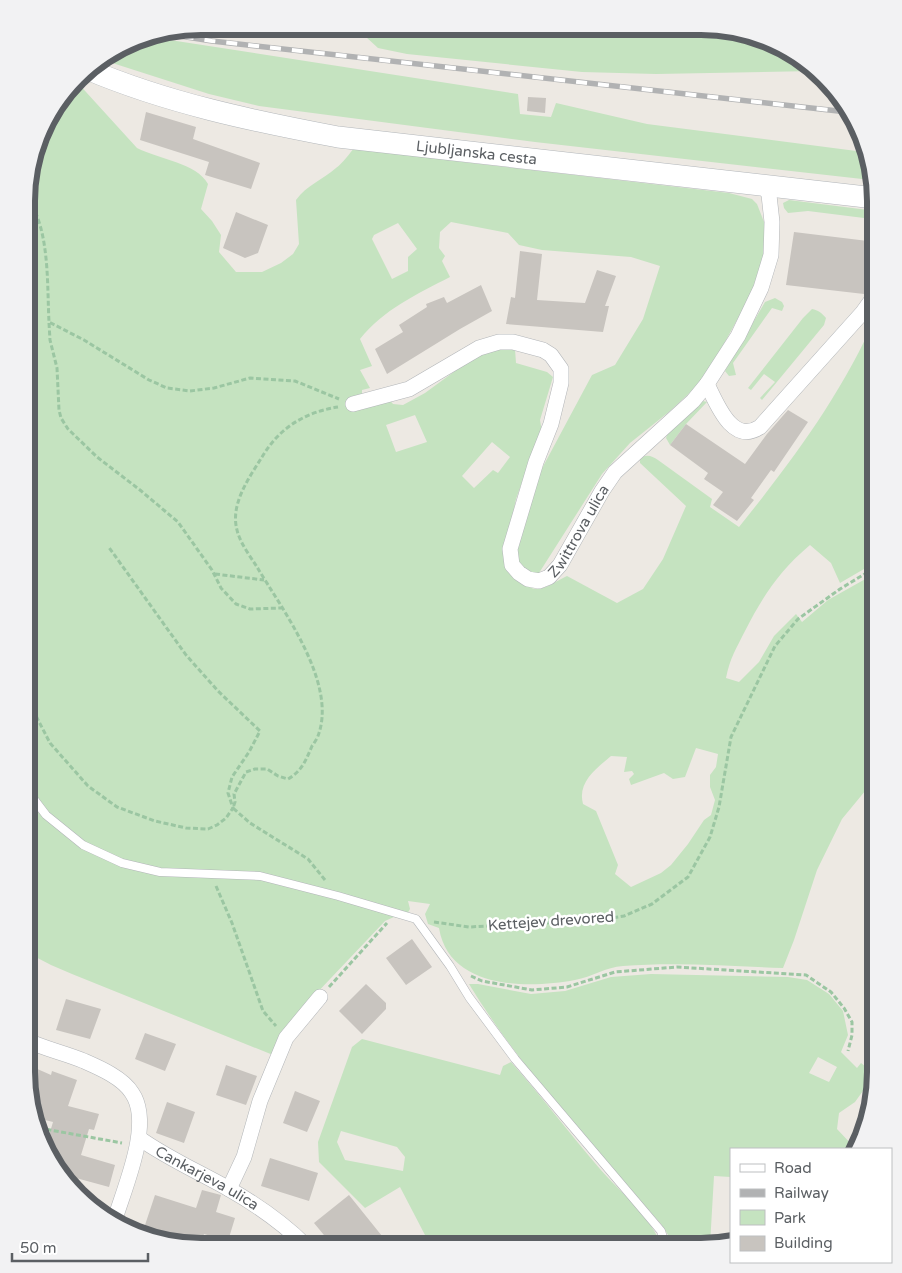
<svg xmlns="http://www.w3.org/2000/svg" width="902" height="1273" font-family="'Varela Round',sans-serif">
  <rect width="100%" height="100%" fill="#ede9e3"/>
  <!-- green -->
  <path fill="#c5e3c0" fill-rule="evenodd" d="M369,27l355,1 83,34 7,9 -158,3 -74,-2 -175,-18 -29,-6 -12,-11z
    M144,36l374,58 2,20 31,3 5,-14 91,21 217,28 7,28 -336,-38 -276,-36 -50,-12 -106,-34z
    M76,81l61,67c21,11 60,15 71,36l-7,25 11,12 9,14 -2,17 17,20h26l19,-9 12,-9 6,-10 -3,-44c11,-15 26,-20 40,-32 7,-5 13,-14 19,-21l108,15 266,31 23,6 5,5 9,23v25l-9,31 -38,70 -22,33 -27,25 -40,32 -28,31 -63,99 -9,1 -13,-10 -1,-11 23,-79 53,-99 23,-10 28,-46 17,-53 -29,-9 -89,-7 -23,-5 -11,-12 -57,-11 -11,10 -1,16 6,8 -3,5 8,16c-33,17 -67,33 -90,62l12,27 -12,4 10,18 -8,2v13l26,-5 5,6 10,1 22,-12 41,-30 28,-14h21l1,14 31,9 6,5 -13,43 2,12 -11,25 -15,42 -11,55c7,11 17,35 32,35 9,0 21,-9 30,-13l50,27 26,-14 20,-30 23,-53 -46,-43v-5c7,-4 12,-2 18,2l54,39 -2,8 29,20c53,-66 103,-133 137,-211v246l-36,21 -9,-20 -21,-18c-31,26 -47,51 -65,86 -9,18 -15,27 -19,47l13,4 20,-20 15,-26 22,-22 6,8 26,-22 48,-27 -1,206 -33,40 -25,51 -23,70 -11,28c-54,-2 -107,-6 -160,-2 -17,1 -31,11 -48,14 -48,9 -126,9 -136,-52l-11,-4 -3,-10 5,-10 -22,-3 2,8 -6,10 -10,-2 -9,4 -72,76 -40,58 -201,-81 -21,-9 -25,-13 1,-159 7,-2 -7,-9 1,-604 22,-64zM398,223l19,26 -9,8v14l-16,8 -20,-40 2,-4zM415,415l12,27 -31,10 -10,-27zM492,442l18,15 -12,16 -5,-3 -19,18 -12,-12zM696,748l22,6 -2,13 -6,8v12l5,13 -4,15 -7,5 -16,24 -17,21 -10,8 -30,14 -16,-13 3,-9 -22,-54 -13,-7c-6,-22 14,-36 28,-48l16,1 -3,15 8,-1 2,3 -5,5 2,6 33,-12 9,6 12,-2z
    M789,200l87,11v11l-4,-3 -64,-8 -20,2 -4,-5 -1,-5z
    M775,298l7,4 2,4 -2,5 -10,-3 -39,55 3,12 -7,1 -4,-5 1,-2 39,-67z
    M812,309c6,1 10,4 14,9l-2,7 -62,75 -2,-2 15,-16 -11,-8 -13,16 -3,-2 55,-70z
    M703,401l4,1 -21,22 -16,21 -4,-7 2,-5z
    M651,974l137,3 19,3 22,14 14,17 5,24 -7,17 16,16 4,-5 14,11v9l-2,6 -8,-1 -10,14 -16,11 -2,16 17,18 -1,2h-122v28l-17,-1 -4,69 -9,2h-30l-1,-9 -9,-14c-67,-77 -139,-153 -192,-240h9l53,10 34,-3 46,-14zM818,1057l19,10 -8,15 -20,-9z
    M362,1039l138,36 3,-9 8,-4c31,35 59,72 89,107 18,21 55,51 61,78l-233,-1 -3,-11 -25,-48 -35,21 -46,-46 -1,-20 34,-95zM341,1131l56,16 8,10 -2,14 -58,-11 -8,-18z"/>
  <!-- building -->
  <path fill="#c8c4bf" d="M528,97l18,1 -1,15 -18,-2z
    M146,112l50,15 -3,12 67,24 -9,26 -46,-14 4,-13 -69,-22z
    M236,212l32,13 -10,28 -13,5 -22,-10z
    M794,232l82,10 -6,45 -6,7 -78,-9z
    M520,251l22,3 -5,46 48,3 12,-33 19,6 -11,30h4l-6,26 -97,-8 5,-27 4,1z
    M481,285l11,26 -32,18 -73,45 -12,-25 28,-17 -4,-7 28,-18 -1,-3 18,-7 3,6z
    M788,410l20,12 -34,50 -3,-2 -20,28 3,2 -17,21 -24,-16 10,-13 -19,-13 4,-6 -38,-28 16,-21 59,40 22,-30z
    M412,939l20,28 -26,18 -20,-27z
    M366,984l20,19v6l-24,25 -23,-23z
    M66,999l35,10 -11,30 -34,-9z
    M145,1033l31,11 -11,27 -30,-12z
    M26,1064l25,11 1,-4 25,9 -9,26 31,8 -5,16 -5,-1 -8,26 34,10 -6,22 -44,-12 -20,-26 8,-27 -16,-4 -11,-46z
    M226,1065l31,11 -11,29 -30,-10z
    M295,1091l25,10 -13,31 -24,-9z
    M167,1102l28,10 -11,31 -28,-10z
    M270,1158l48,15 -9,28 -48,-15z
    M202,1190l19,5 -5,17 19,6 -7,23 -24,-7 -3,9 -18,-6 -3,8h-1l-36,-14 12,-36 41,13z
    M349,1195l33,41 -12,10h-37l-19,-23z"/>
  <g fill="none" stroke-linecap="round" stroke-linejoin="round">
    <!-- service casing -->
    <g stroke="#b3b6b9" stroke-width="9">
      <path id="service" d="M27,790l19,25 37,30 39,18 38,9 100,4 78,20 78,23 34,47 19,31 46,62 146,172 5,16"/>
    </g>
    <!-- minor casing -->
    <g stroke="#b3b6b9" stroke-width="16">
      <g id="minor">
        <path d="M707,384c10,20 25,61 53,43l103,-115 13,-18"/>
        <path id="s1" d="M353,404l56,-15 70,-41 20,-6h14l30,8 8,5 10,14v14l-10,41 -15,38 -26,87 2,16 7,8 9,6 11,2 10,-4 11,-12 42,-74 13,-19 78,-71 14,-17 31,-48 23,-48 10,-33 1,-33 -3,-27 -4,-9"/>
        <path d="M26,1040c19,9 39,13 58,21 16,7 39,17 48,32 21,30 -7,93 -17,126"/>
        <path id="s2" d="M139,1138c28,20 60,34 90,51 28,16 54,34 77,57"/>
        <path d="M229,1189l15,-32 16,-56 26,-63 34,-41"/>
      </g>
    </g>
    <!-- secondary casing -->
    <g stroke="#b2b6ba" stroke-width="22">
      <g id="secondary">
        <path id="s3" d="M87,69c80,34 166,52 251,68l537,61"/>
      </g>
    </g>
    <!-- path -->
    <path stroke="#9bc6a2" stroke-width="3" stroke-dasharray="5 2.5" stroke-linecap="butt" d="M28,199c22,31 19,86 21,123l35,18 65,40 18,8 23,3 24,-3 36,-10 45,3 44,18
      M49,323l1,17 7,28 2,42 2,8 7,11 29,28 43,33 38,32 34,48 9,18 15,16 14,5 32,-1
      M215,574l49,6
      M27,680l8,34 15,29 38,43 29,21 38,14 31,7 22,1 9,-4 9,-7 7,-10 -5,-15 4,-16 17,-25 11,-21 -42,-40 -32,-36 -78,-109
      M325,880l-17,-21 -58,-36 -17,-15 2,-6 -1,-8 12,-22 9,-3h12l11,7 10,3c14,-8 18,-19 24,-33 3,-4 6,-9 7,-13 17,-52 -37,-124 -62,-166 -7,-11 -17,-24 -20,-37 -7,-26 12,-52 25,-73 17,-29 43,-45 76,-50
      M216,886l16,37 31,88 13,15
      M434,922l35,5 131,-7 24,-4 28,-12 36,-27 22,-40 9,-30 12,-70 44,-91 23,-27 42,-30 36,-22
      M471,976l11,5 50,9 35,-3 48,-15 62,-5 129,8 25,17 13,16 8,14v13l-4,16
      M329,987l58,-64
      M39,1128l83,15"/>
    <!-- service -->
    <use href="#service" stroke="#fff" stroke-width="8"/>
    <!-- minor -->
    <use href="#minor" stroke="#fff" stroke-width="15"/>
    <!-- secondary -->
    <use href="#secondary" stroke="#fff" stroke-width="21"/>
    <!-- rail casing -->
    <g stroke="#b1b2b3" stroke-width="5.5">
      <path id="rail" d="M161,33l51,8 635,71"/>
    </g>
    <!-- rail -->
    <use href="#rail" stroke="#fff" stroke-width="4" stroke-dasharray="11" stroke-linecap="butt"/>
  </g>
  <g text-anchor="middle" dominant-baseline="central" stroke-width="5" stroke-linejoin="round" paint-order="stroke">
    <!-- street labels -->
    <g font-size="15" fill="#5b5f63" stroke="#fff">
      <text stroke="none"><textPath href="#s3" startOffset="400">Ljubljanska cesta</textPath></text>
      <text stroke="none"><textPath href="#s1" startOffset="534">Zwittrova ulica</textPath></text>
      <text transform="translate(551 921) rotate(-4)">Kettejev drevored</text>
      <text stroke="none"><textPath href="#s2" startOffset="79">Cankarjeva ulica</textPath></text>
    </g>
  </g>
  <!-- crop -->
  <path d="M0 0H902V1273H0ZM201 35H701A166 166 0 0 1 867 201V1072A166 166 0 0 1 701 1238H201A166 166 0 0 1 35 1072V201A166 166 0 0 1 201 35Z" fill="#f2f2f3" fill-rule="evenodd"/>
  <path fill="none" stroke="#5b5f63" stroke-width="6" d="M201 35H701A166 166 0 0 1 867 201V1072A166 166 0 0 1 701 1238H201A166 166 0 0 1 35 1072V201A166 166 0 0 1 201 35Z"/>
  <!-- legend -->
  <rect x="730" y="1148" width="162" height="115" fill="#ffffff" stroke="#bdbfc1"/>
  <rect x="740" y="1164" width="25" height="8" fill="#ffffff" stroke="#bdbfc1"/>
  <text x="774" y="1173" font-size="15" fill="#5b5f63">Road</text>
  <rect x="740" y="1189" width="25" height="8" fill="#b1b2b3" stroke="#bdbfc1"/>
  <text x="774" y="1198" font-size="15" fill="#5b5f63">Railway</text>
  <rect x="740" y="1210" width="25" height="15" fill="#c5e3c0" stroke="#bdbfc1"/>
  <text x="774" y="1223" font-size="15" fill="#5b5f63">Park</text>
  <rect x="740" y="1236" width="25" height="15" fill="#c8c4bf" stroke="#bdbfc1"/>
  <text x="774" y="1248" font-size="15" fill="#5b5f63">Building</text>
  <!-- scale -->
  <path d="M12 1253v8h136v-8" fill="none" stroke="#5b5f63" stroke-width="2.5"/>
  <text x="20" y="1253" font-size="15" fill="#5b5f63" stroke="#ffffff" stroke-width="4" paint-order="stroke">50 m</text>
</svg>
